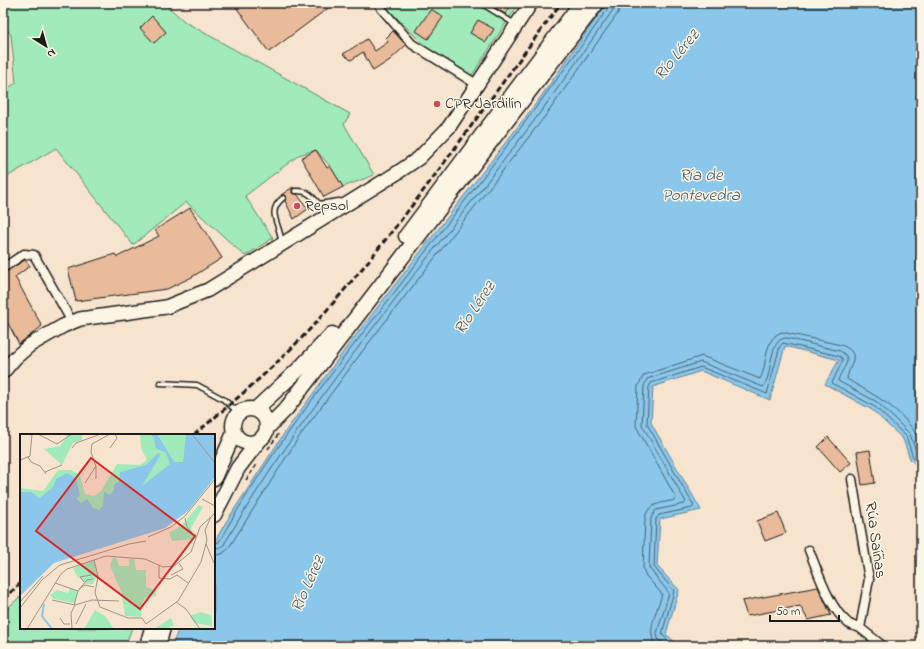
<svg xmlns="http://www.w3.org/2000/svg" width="924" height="649" font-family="'Indie Flower',sans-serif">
  <rect width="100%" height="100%" fill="#f7e4ce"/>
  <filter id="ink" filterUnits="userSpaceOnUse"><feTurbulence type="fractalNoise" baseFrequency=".025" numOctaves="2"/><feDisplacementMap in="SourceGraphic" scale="8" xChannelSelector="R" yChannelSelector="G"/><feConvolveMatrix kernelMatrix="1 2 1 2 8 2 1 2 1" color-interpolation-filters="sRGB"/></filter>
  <g filter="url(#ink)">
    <!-- green -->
    <path fill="#a1ebba" stroke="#5e846b" d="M3,3h161l21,19 165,92 -6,10 30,51 -31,12 -13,-21 -14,-16 -17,5 -54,41 28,42 -28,18 -59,-54 -53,43 -77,-97 -51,30 -2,-1v-86l13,-8 -5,-48 -8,-11z
      M385,3h134l-48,74 -41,-26 -44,-44z
      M21,596v32h111l-7,18h-122v-34z"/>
    <!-- water -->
    <path fill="#8ac7ea" stroke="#5e8398" d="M607,3h314v466l-11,-10 -7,-20 -31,-29 -47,-26 14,-24 -54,-14 -15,54 -69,-29 -48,16 -2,36 50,87 -41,9 -3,47 22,24 -13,44 13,12h-507l7,-18h35v-85l12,-21 61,-93 65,-89 185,-238z"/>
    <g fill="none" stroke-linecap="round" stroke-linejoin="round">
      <!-- shore -->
      <path stroke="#48606e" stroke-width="1" d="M214,544l5,-2c47,-85 108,-163 168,-240 75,-98 151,-194 222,-295l1,-4
        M214,549l9,-3c85,-144 193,-272 295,-404 33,-43 64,-88 95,-132l2,-7
        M214,555l8,-1 6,-5 71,-112 65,-88 185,-238 69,-98 3,-10
        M657,646c-13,-13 1,-36 5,-52l-16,-18 -3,-7 2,-51c3,-15 17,-15 30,-18l1,-2 -40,-72 2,-40 6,-11 58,-19 58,23c8,-14 3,-41 22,-47l59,13c23,8 7,21 6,34 28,17 63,33 74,67
        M666,646l-8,-7 -1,-6 12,-40 -20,-25 2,-50 5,-8 28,-6 2,-2 -44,-77 2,-39 3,-7 54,-17 62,25c10,-11 5,-50 24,-49l53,13c16,8 0,19 -2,30l39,21 20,19 13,13 7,20 4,4
        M673,646l-11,-12 12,-43 -20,-24 2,-48 3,-4 33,-7 2,-2 -47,-82 2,-37 2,-4 50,-16 66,27 13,-48 3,-3 56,13 3,2v4l-10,21 43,24 31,29 7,21 8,8"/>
    </g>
    <!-- building -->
    <path fill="#eabb9a" stroke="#1c1c1c" d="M233,3h102l-66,49z
      M488,3h25l-8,11z
      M431,9l12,8 -15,22 -12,-8z
      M152,16l14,16 -12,11 -14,-15z
      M478,20l16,9 -8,13 -16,-9z
      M393,31l13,14 -16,15 -17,11 -10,-19 -12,8 -8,-6 24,-15 8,12 13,-9 -3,-3z
      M316,150l11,18 3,-2 13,21 -19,10 -23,-39z
      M293,187l-1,6 5,1 11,15 -14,10 -9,-18 1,-4 -5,-2z
      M190,208l32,50 -30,19 -25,12 -91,12 -8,-32 47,-15 2,3 42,-21 -4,-6z
      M25,260l5,6 -15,11 27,49 -23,18 -16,-30v-41z
      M828,437l23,26 -11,9 -22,-25z
      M870,450l5,33 -13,2 -5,-33z
      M778,513l8,20 -21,8 -8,-20z
      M818,587l13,28 -23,5 -8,-14 -53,10 -5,-15z"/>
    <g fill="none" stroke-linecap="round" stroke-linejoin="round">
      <!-- service casing -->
      <g stroke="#1c1c1c" stroke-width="7">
        <path id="service" d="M481,3l34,21
          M295,191c12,-1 16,4 24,13l20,-3 4,1
          M281,241c0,-16 -16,-29 2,-43
          M160,383l37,2 26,14 16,14
          M3,645l2,1"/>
      </g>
      <!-- minor casing -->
      <g stroke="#1c1c1c" stroke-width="11">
        <path id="minor" d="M380,3l1,5 31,36 66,41
          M3,268l21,-14 10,1 38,67
          M852,479l17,100 -9,49 23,18
          M809,550c9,22 20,58 39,73 3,3 8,3 12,5"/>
      </g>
      <!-- primary casing -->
      <g stroke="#1c1c1c" stroke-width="16">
        <path id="primary" d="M3,372l12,-14 15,-13 33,-19 17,-7 86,-12 42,-17 189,-117 22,-15 30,-31 82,-124"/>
      </g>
      <!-- trunk casing -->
      <g stroke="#1c1c1c" stroke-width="17">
        <path id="trunk" d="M406,236l175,-233
          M233 426a17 17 0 1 1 34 0a17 17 0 1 1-34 0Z
          M256,409l42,-39 34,-36
          M268,427l18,-18 311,-406
          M214,478l20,-45
          M214,515l24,-47 20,-26
          M147,646l5,-18
          M158,646l5,-18"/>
      </g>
      <!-- path -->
      <path stroke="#1c1c1c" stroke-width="1.5" stroke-dasharray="4 3" stroke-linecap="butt" d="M268,449l12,-17
        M246,480l12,-17"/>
      <!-- service -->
      <use href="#service" stroke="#fcf5e5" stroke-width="4"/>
      <!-- minor -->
      <use href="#minor" stroke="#fcf5e5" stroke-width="8"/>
      <!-- primary -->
      <use href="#primary" stroke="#fcf5e5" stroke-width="13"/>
      <!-- trunk -->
      <use href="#trunk" stroke="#fcf5e5" stroke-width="14"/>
      <!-- rail -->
      <path stroke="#1c1c1c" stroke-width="3" stroke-dasharray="6 3" stroke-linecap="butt" d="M194,435c40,-34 81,-68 116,-106 92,-101 169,-216 251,-326
        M3,599l18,-16"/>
    </g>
  </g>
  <!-- markers -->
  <g fill="#d1495b" stroke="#fcf5e5" stroke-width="1.5">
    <circle cx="437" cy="104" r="4"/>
    <circle cx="297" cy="206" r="4"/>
  </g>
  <g text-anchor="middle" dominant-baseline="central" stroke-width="3" stroke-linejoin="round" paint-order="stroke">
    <!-- poi labels -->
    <g font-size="16" fill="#1c1c1c" stroke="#fcf5e5" text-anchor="start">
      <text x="445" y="104">CPR Jardilín</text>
      <text x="305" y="206">Repsol</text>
    </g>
    <!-- street labels -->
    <g font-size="16" fill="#1c1c1c" stroke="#fcf5e5">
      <text transform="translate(875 540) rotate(82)">Rúa Saíñas</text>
    </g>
    <!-- water labels -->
    <g font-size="17" font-style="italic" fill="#425864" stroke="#fcf5e5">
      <text transform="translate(677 55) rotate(-50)">Río Lérez</text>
      <text x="701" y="175">Ría de<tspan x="701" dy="20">Pontevedra</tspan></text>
      <text transform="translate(475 308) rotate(-56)">Río Lérez</text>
      <text transform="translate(308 584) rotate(-66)">Río Lérez</text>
    </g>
  </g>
  <!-- overview -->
  <g transform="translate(20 434)">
    <rect width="195" height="195" fill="#f7e4ce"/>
    <path d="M45,0h17v6l-9,3 -11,22 -18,-16 16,-3 7,-10zM120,0h72l-24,41 -168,71v-58l23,3 15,-21h13l9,5 5,19 9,2 7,-5 16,-27 23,1 7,-5 -6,-12zM179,71l4,2 -12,21 4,11 -23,2 -3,-8 12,-7zM93,123l4,2 2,7h10v-7h5l2,11h10v17l10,3v6l-11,2 -3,6 -1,13 -16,-1 -4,-25 -11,-25zM74,126l3,15 -4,9h-7l-6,-7 -2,1 -5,-10zM50,154l8,3 -4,12 -20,-4 -4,-4 7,-5 11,3zM75,176l10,6 9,13h-30zM180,178l11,3 1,11 -18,-3 -4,-7zM151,184l3,7 -6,4h-14z" fill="#a1ebba"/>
    <path d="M130,0h7l17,28h9l3,-28h29v43l-11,14 -16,20 -23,17 -111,35 -34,33v-104h11l9,6 13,-11 3,-8 11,-6 9,5 4,18 -4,2 5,5 6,-4 6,9 6,2 4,-4 1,-14 6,3 4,-5v-5l5,-4 1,-9 26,-7 12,-12 3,1 -19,32 28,-22 -4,-11 -10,-5 -2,-10z" fill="#8ac7ea"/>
    <path fill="none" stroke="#8ac7ea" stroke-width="2" d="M24,170l-2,12 10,13"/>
    <path fill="none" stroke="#9f9487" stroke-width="1" d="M18,0l19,10 15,-10M172,0l23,29M52,14l4,-5 25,-9M90,14l7,-10 -2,-4M8,23l3,5 9,4 6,8M0,26l10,-4 2,-22M25,38l17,-7M76,45v-13M65,49l11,-17 -5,-14 1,-8 18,-10M182,65l13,7M165,84l2,9 9,11M128,103l23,-10 14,-11 30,-37M186,110l8,19M195,118v18M74,126l4,16 -3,17 5,14 28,11h14l4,6 32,-23 23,-39 6,-22 -2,-10 6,-13M139,132v12l11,1 7,-4 11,8M151,141l12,-6 -4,-6M64,148l-4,-5 11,-2M35,149l23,8 -4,14M59,155l6,-4 9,2M58,157l9,-11 6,-1M32,166l23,5 17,-5 27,1M0,168l23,-26M156,168l10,7 14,20M0,174l22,-28 18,-15 69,-21 17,-3M40,184l4,6h6M56,190l10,-20M7,195l34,-55 6,-5 39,-13 39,3 18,8 11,-1 17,-14 9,-25 15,-14M52,195l-1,-16 4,-8"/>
    <path fill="#d62828" fill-opacity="0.15" stroke="#d62828" stroke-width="2" d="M71,24l104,78 -55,73 -104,-78z"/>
    <rect width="195" height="195" fill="none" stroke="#1c1c1c" stroke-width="2"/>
  </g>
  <!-- margin -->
  <rect width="924" height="649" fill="none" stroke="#fcf5e5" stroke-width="16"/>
  <rect x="8" y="8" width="908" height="633" fill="none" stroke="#1c1c1c" stroke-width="1.5" filter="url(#ink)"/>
  <!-- north arrow -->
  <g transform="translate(46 46) rotate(143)" stroke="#fcf5e5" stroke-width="3" paint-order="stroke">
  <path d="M0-3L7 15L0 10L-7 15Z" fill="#1c1c1c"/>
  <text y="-6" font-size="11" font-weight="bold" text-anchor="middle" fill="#1c1c1c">N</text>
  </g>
  <!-- scale -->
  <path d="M770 615v6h69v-6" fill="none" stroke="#1c1c1c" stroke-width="2"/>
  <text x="776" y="615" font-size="12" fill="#1c1c1c" stroke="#fcf5e5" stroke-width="3" paint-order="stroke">50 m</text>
</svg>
